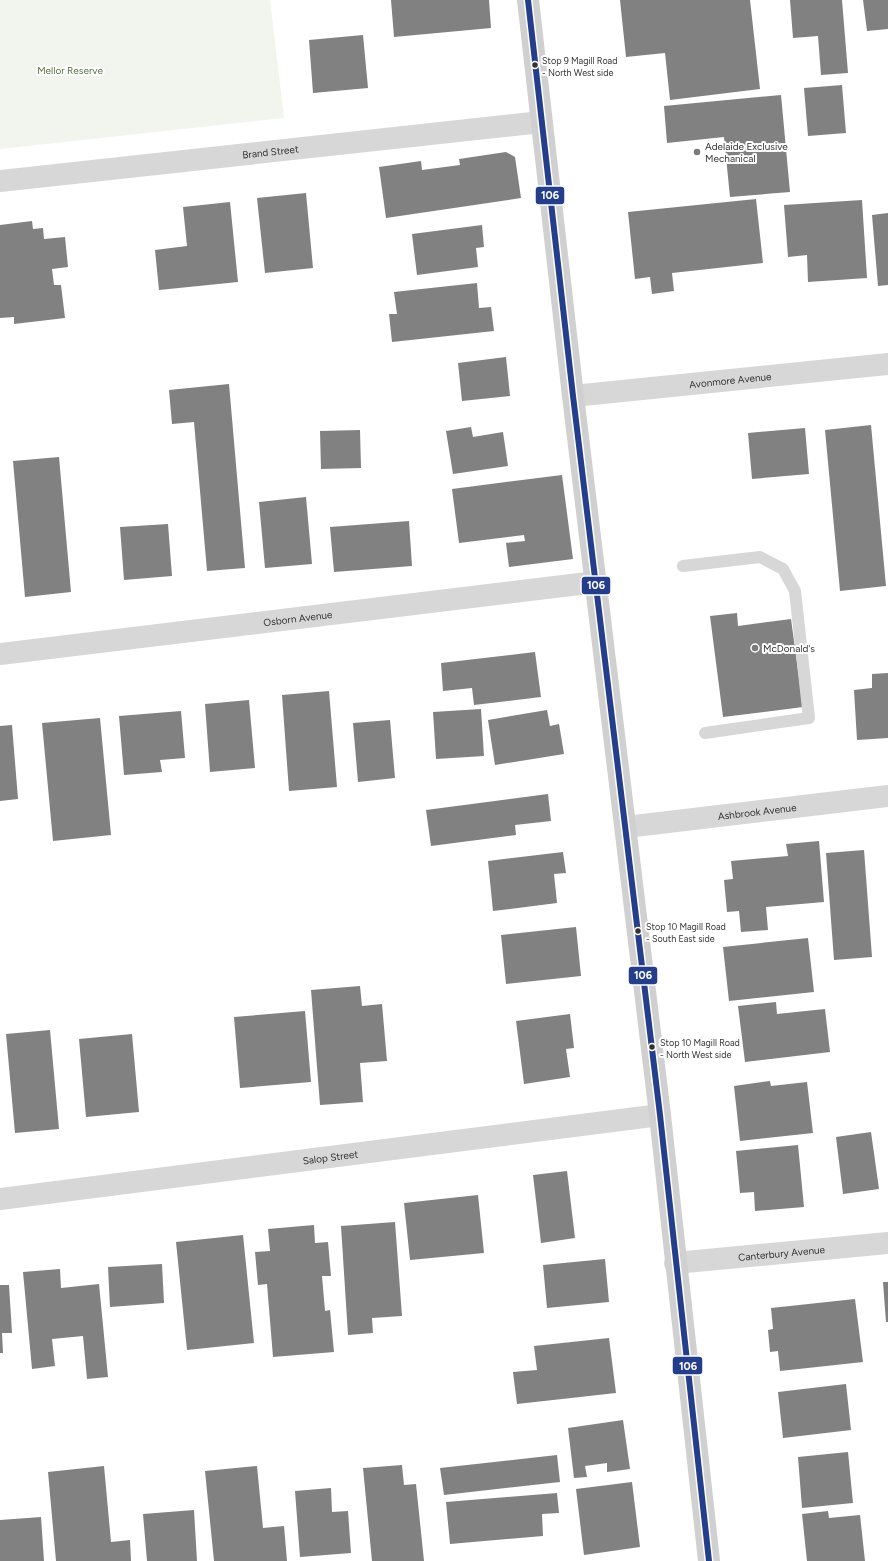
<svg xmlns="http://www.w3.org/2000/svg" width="888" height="1561" font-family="Figtree,sans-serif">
  <rect width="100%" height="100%" fill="#fff"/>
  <!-- green -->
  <path fill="#f1f5ed" d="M0,0h270l14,118 -284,31z"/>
  <!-- building -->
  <path fill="#818181" d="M391,0h98l2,28 -97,9z
    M620,0h130l10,89 -90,11 -5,-47 -39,4z
    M790,0h52l6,73 -27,2 -3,-39 -25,2z
    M863,0h25v29l-21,2z
    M363,35l5,53 -55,5 -4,-53z
    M842,85l4,48 -38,3 -4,-48z
    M781,95l9,97 -60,5 -6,-60 -57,6 -3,-37z
    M506,152l9,5 6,41 -135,20 -7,-51 42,-6 1,9 38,-5 -1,-6z
    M306,193l7,75 -48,5 -8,-75z
    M756,199l7,64 -91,10 2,18 -22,3 -2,-17 -15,2 -7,-67z
    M862,200l5,78 -59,4 -1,-27 -19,2 -4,-52z
    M230,202l8,80 -79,8 -4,-40 32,-4 -4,-39z
    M888,213v72l-10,1 -6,-71z
    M32,221l1,8 10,-1 1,11 21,-2 3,30 -16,2 2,16h7l4,33 -51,6v-7l-14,1v-93z
    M482,225l2,22 -8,1 2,19 -61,8 -5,-41z
    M477,283l2,25 12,-1 3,24 -102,11 -3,-28h8l-3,-22z
    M506,357l4,39 -48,5 -4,-38z
    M229,384l16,184 -38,3 -13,-149 -22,2 -3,-34z
    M871,425l15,161 -46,5 -15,-161z
    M471,427l2,10 30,-5 5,34 -55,8 -7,-43z
    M805,428l4,46 -57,5 -4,-46z
    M360,430l1,38 -40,1 -1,-38z
    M59,457l12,135 -46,5 -12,-136z
    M562,475l11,84 -64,8 -3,-24 19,-2 -1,-6 -65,8 -7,-54z
    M306,497l6,67 -47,4 -6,-66z
    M409,521l3,45 -78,6 -4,-45z
    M168,524l4,52 -48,4 -4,-53z
    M737,613l1,13 53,-7 12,88 -80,10 -13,-101z
    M535,652l6,45 -67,8 -2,-17 -29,3 -2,-28z
    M888,673v65l-31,2 -3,-50 18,-2v-14z
    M329,691l8,96 -48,4 -7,-96z
    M249,700l6,68 -45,4 -5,-68z
    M481,709l3,47 -48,3 -3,-47z
    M547,710l3,16 9,-2 5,30 -69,11 -7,-45z
    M181,711l4,47 -25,2 2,12 -38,3 -5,-59z
    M100,718l11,117 -58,6 -11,-118z
    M390,720l5,58 -37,4 -5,-59z
    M12,725l6,74 -18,2v-75z
    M548,794l3,27 -36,4 1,10 -85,11 -5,-36z
    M819,841l5,61 -58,5 2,23 -27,2 -2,-21 -12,1 -3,-32 9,-1 -2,-18 57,-5 -2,-12z
    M864,850l8,107 -38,3 -8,-107z
    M563,852l3,21 -12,1 3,29 -64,8 -5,-50z
    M576,927l5,49 -75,8 -5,-49z
    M808,938l6,54 -85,9 -6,-54z
    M360,986l2,20 20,-2 5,57 -27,2 3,39 -43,3 -9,-115z
    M776,1002l1,12 48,-5 5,43 -85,10 -7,-56z
    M305,1011l6,71 -71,6 -6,-71z
    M570,1014l4,34 -8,1 4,28 -46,7 -8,-63z
    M50,1030l9,99 -44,4 -9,-99z
    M132,1034l7,78 -53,5 -7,-78z
    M770,1081l1,5 36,-4 6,51 -73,8 -6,-55z
    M871,1132l8,57 -36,5 -7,-57z
    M798,1145l6,62 -49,4 -1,-19 -14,1 -4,-42z
    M567,1171l8,67 -34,5 -8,-68z
    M478,1195l6,58 -74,7 -6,-57z
    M395,1222l7,94 -30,2 1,15 -25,2 -7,-109z
    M314,1225l1,18 13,-1 3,34h-9l3,35 5,-1 4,42 -61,5 -6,-73 -9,1 -3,-33 15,-1 -2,-22z
    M243,1235l11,108 -67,7 -11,-108z
    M605,1259l4,43 -62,6 -4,-43z
    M162,1264l2,39 -54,4 -2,-40z
    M60,1269l1,19 38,-4 9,93 -21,2 -4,-43 -31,3 3,27 -23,3 -9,-97z
    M883,1282h5v40h-2z
    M0,1285h9l3,48h-10l1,20h-3z
    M855,1299l8,63 -83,9 -2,-20 -8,1 -2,-22 5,-1 -2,-21z
    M609,1338l7,55 -99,11 -4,-32 24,-2 -3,-24z
    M846,1384l5,46 -68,8 -5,-46z
    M623,1420l7,49 -23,3v-9l-22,3 2,11 -13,1 -6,-50z
    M848,1452l5,51 -51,5 -4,-51z
    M557,1455l3,27 -116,13 -4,-27z
    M402,1465l2,20 12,-1 8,77h-52l-9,-93z
    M104,1466l7,76 19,-2 1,21h-75l-8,-89z
    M257,1466l6,62 21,-2 3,35h-73l-9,-90z
    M632,1482l8,65 -56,8 -8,-66z
    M331,1488l1,24 16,-1 3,42 -51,4 -5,-66z
    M557,1493l2,20 -17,1 1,22 -93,8 -4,-42z
    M194,1510l3,51h-50l-4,-47z
    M828,1511l1,7 31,-3 5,46h-58l-5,-47z
    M41,1517l3,44h-44v-41z"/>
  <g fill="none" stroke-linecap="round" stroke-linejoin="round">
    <!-- service -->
    <path stroke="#d7d7d7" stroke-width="12" d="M683,566l77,-9 23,12 12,22 14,127 -104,15"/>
    <!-- minor -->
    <g stroke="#d7d7d7" stroke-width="22">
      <path id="s1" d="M0,181l541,-59"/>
      <path id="s2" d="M573,396l315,-32"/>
      <path id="s3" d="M0,654l596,-72"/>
      <path id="s4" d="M626,827l262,-31"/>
      <path id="s5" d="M0,1199l660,-84"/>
      <path id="s6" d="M675,1263l213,-20"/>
    </g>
    <!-- secondary -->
    <path stroke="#d0d0d0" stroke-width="22" d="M528,0l45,396 87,719 49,446"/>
    <!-- bus-1 casing -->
    <g stroke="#fff" stroke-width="9">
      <path id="bus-1" d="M528,0l45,396 87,719 49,446"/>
    </g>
    <!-- bus-1 -->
    <use href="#bus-1" stroke="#243e8c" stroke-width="6"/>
  </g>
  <!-- markers -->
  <g fill="#333" stroke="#fff" stroke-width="1.5">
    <circle cx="535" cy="65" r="3.5"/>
    <circle cx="638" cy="931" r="3.5"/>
    <circle cx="652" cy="1047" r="3.5"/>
  </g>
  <g fill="#7a7a7a" stroke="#fff" stroke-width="1.5">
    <circle cx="697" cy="152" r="4"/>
    <circle cx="755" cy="648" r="4"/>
  </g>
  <g text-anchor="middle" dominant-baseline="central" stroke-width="4" stroke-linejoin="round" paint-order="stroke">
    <!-- bus labels -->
    <g font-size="9" fill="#333" stroke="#fff" text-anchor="start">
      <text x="542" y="60">Stop 9 Magill Road<tspan x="542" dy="12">- North West side</tspan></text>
      <text x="646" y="926">Stop 10 Magill Road<tspan x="646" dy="12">- South East side</tspan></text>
      <text x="660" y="1042">Stop 10 Magill Road<tspan x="660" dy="12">- North West side</tspan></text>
    </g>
    <!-- park labels -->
    <g font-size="10" fill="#56703f" stroke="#fff">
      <text x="70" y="70">Mellor Reserve</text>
    </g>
    <!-- poi labels -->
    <g font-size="10" fill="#333" stroke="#fff" text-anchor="start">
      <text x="705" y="146">Adelaide Exclusive<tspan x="705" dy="12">Mechanical</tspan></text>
      <text x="763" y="648">McDonald's</text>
    </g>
    <!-- street labels -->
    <g font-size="10" fill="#333" stroke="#fff">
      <text stroke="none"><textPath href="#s1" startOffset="272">Brand Street</textPath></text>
      <text stroke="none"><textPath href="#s2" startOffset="158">Avonmore Avenue</textPath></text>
      <text stroke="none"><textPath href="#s3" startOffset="300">Osborn Avenue</textPath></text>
      <text stroke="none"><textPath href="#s4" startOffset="132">Ashbrook Avenue</textPath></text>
      <text stroke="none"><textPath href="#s5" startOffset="333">Salop Street</textPath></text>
      <text stroke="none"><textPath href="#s6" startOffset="107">Canterbury Avenue</textPath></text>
    </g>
  </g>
  <g stroke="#fff" stroke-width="1.5">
    <rect x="535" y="186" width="30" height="19" rx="4" fill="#243e8c"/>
    <rect x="581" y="576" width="30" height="19" rx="4" fill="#243e8c"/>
    <rect x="628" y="966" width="30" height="19" rx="4" fill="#243e8c"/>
    <rect x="672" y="1356" width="31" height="19" rx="4" fill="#243e8c"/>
  </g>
  <g font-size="11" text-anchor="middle" font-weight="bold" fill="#fff">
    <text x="550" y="199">106</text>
    <text x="596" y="589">106</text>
    <text x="643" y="979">106</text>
    <text x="688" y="1370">106</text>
  </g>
</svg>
